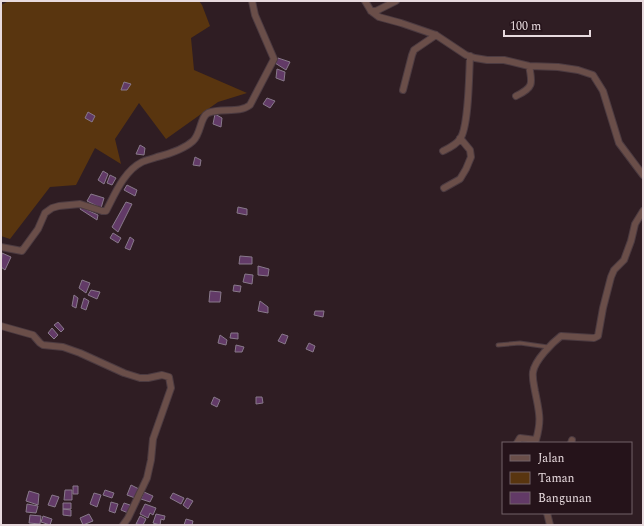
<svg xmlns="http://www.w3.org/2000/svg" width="644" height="526" font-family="Spectral,serif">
  <rect width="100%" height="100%" fill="#2f1d23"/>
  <!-- green -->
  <path fill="#59350f" d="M9,1h190l3,4 8,21 -19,12 3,32 53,23 -29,9 -52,37 -27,-36 -24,36 6,25 -26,-16 -19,37 -26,2 -40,52 -9,-3v-231z"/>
  <!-- building -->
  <path fill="#623a67" stroke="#88798a" d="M278,58l12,4 -4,8 -11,-7z
    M277,69l8,3 -1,9 -8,-3z
    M124,82l7,2 -4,6h-6z
    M267,98l8,3 -5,7 -7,-4z
    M88,112l7,4 -3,6 -7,-4z
    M215,114l7,4 -1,9 -8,-3z
    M140,145l5,3 -1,7 -8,-1z
    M195,157l6,3 -1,6 -7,-1z
    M103,171l5,3 -4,10 -6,-4z
    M110,175l6,3 -4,7 -5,-2z
    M127,185l10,5 -2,6 -11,-6z
    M91,194l13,4 -3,10 -14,-7z
    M126,202l6,2 -14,28 -6,-5z
    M81,207l17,8 -1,5 -17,-11z
    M238,207l9,2v6l-10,-2z
    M113,233l8,5 -3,5 -8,-5z
    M130,237l4,3 -4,10 -5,-2z
    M2,253l9,4 -6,13 -4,-3z
    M240,256l12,1v7h-13z
    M258,266l11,3 -1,7 -10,-1z
    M245,274l8,1 -1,9 -9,-2z
    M82,280l8,3 -4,10 -7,-5z
    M234,285l7,1 -1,6 -7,-1z
    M91,290l9,2 -3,7 -9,-4z
    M210,291l11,1 -1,10h-11z
    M74,295l4,3 -2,10 -4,-2z
    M84,298l5,3 -3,9 -5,-2z
    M260,301l8,6v6l-10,-2z
    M315,311h9l-1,6 -9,-2z
    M58,322l6,7 -3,3 -7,-7z
    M52,328l6,7 -4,4 -6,-6z
    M231,333h7v6l-8,-1z
    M282,334l6,2 -3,8 -7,-3z
    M220,335l7,5 -1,5 -8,-2z
    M309,343l6,3 -2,6 -7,-3z
    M236,345l8,2 -2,5h-7z
    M214,397l6,3 -3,7 -6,-3z
    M256,397h6l1,6 -7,1z
    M131,485l8,4 -4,9 -8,-3z
    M73,486h5v8h-5z
    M65,490h7v10h-8z
    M105,490l9,3 -2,5 -9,-3z
    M29,491l10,3 -1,11 -12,-4z
    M144,492l9,4 -3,6 -9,-3z
    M94,493l7,2 -4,12 -7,-3z
    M173,493l11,5 -3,6 -11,-6z
    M52,495l7,2 -4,10 -7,-2z
    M187,498l6,3 -5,8 -5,-4z
    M111,502l7,2 -3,9 -6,-2z
    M63,503h8v6h-8z
    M124,503l6,2 -2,8 -7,-3z
    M27,504l11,2 -2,7 -10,-1z
    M145,504l11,4 -3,7 -3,-2 -2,5 -8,-4z
    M63,509l8,1v6l-8,-1z
    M89,514l4,7 -10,4 -3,-7z
    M156,514l9,2 -1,4 -3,-1 -1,6 -7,-2z
    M30,515l11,1 -1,8 -11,-1z
    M43,516l9,3 -2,6 -9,-3z
    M140,516l6,3 -3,6 -7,-1z
    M186,519l7,2 -1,4h-8z"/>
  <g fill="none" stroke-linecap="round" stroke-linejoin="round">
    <!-- lane casing -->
    <g stroke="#4c3b41" stroke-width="5">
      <path id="lane" d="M498,345l22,-2 28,4"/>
    </g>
    <!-- street casing -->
    <g stroke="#4c3b41" stroke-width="8">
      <path id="street" d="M365,1l6,10 8,6 22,6 35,12 30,20 9,3 12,2h17l25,6 29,1 20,3 15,5 10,16 16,52 24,32
        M371,11h5l20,-10
        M403,90l9,-35 2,-5 22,-15
        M516,96c17,-8 17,-12 13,-30
        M443,151c6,-3 13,-6 17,-12 9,-12 9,-66 10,-83
        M444,188l16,-9 6,-10 5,-12 -1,-7 -10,-12
        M1,247l21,4 16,-22 7,-16 7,-5 7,-2 21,-2 22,7h4c9,-17 18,-40 36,-49 4,-2 10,-3 15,-5 12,-3 26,-7 36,-16 8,-7 7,-24 15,-28 13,-6 31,1 42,-8l24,-46 -19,-44 -3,-14
        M1,326l32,9 7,8 3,2 20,2 17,6 44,20 16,5h8l14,-3 7,2 2,11 -18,51 -2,21 -4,18 -19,40 -5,7
        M517,443l3,-5 16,2c6,-21 3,-28 -1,-49 -1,-6 -3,-13 -2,-19 2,-12 19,-29 28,-36l33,2 4,-2 5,-28 8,-31 3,-7 10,-10 7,-19 4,-17 8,-13
        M571,443l1,-3
        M547,513l3,12"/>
    </g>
    <!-- lane -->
    <use href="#lane" stroke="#6a4e49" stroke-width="3"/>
    <!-- street -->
    <use href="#street" stroke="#6a4e49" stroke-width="6"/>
  </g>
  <!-- border -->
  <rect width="644" height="526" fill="none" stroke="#e7dade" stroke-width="4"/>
  <!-- legend -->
  <rect x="502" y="442" width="130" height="72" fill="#25131a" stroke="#736368"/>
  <rect x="510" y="455" width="20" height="6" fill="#6a4e49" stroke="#736368"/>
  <text x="538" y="462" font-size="12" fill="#e7dade">Jalan</text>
  <rect x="510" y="472" width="20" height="12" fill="#59350f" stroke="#736368"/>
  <text x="538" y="482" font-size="12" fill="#e7dade">Taman</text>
  <rect x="510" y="492" width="20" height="12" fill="#623a67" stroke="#736368"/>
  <text x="538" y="502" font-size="12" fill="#e7dade">Bangunan</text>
  <!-- scale -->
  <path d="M504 30v6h86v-6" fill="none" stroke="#e7dade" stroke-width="2"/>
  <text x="510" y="30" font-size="12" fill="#e7dade" stroke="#25131a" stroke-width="3" paint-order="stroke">100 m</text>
</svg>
